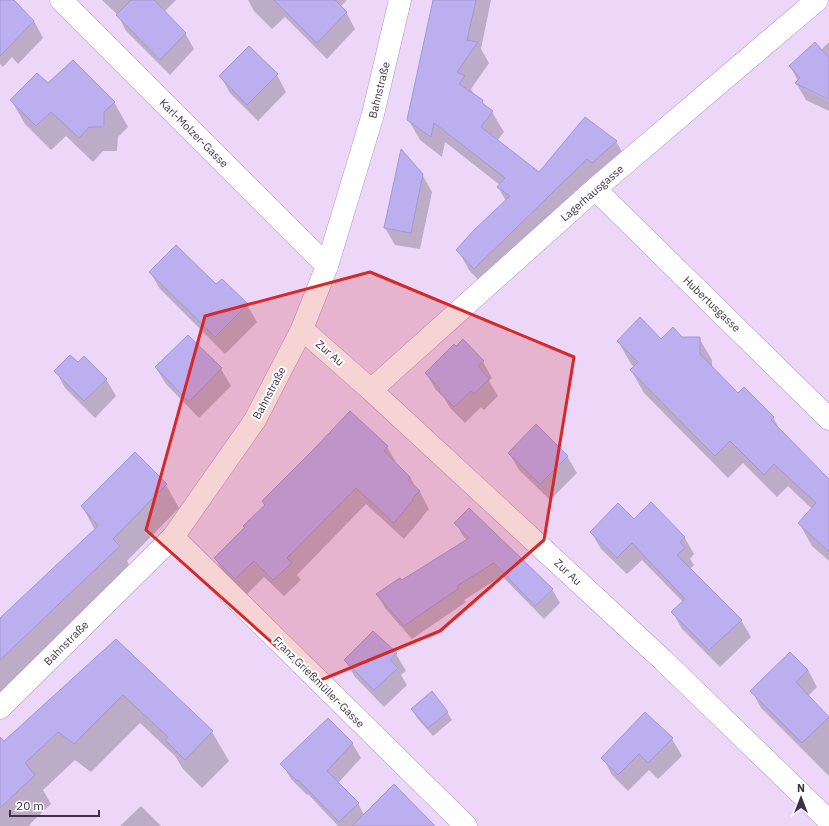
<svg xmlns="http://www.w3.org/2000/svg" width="829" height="826" font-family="'IBM Plex Sans',sans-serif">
  <rect width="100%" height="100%" fill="#ecd7f9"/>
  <!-- shadow -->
  <path fill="#0003" d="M0,0h12l22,21 9,17 -25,26 -6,-7 -9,10 -3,-3z
    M102,0h74l-12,12 21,21 9,16 -24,26 -44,-44 -8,-16z
    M248,0h99l-7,7 6,5 9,17 -28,30 -42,-42 -13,12 -18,-18z
    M433,0h58l-10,49 8,14 -18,26 4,7 7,5 3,5 7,6 12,20 -7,9 42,32 77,-32 11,20 -141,127 -17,-18 -11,-20 48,-49 -8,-14 2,-2 -55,-43 -3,15 -22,-17 -12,-21z
    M829,42v57l-25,-13v2l25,13v10l-23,-11 -10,-17 2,-2 -8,-15 31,-16z
    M277,75l9,17 -28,29 -28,-28 -9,-16z
    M48,85l66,17 14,25 -10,10 -1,14h-14l-10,11 -27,-26 -15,14 -26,-26 -14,-24z
    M422,174l10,18 -12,57 -25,-4 -10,-17z
    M150,272l66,14 6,-6 25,25 10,17 -32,32 -65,-65z
    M188,336l33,33 10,17 -32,32 -33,-34 -10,-16z
    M681,338h18l13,22v8l26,26 35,23 8,15 48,49v80l-17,-15 -13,-23 13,-14 -24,-23 -11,11 -34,-34 -15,15 -84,-85 -13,-23 3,-3 -3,-3 -13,-23 43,-1z
    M483,362l9,16 -3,3 9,15 -14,14 -3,-3 -16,16 -15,-15 -6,-10 -8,-8 -10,-17z
    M78,364l28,15 10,17 -21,22 -30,-30 -9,-17z
    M387,447l10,17 -1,1 14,12 6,11 4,4 9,17 -7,8v1l-18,21 -38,-35 -69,71 4,5 -17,16 -20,-19 -19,19 -20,-21 -10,-17 50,-52 -2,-4z
    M509,453l58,3 10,17 -27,27 -31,-30z
    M166,485l13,23 -52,53 5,9 -132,130v-80l95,-90 -13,-24z
    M651,504l34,34 9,16 -4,5 4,6 -4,4 51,51 10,17 -31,30 -38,-38 -9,-16 10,-11 -41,-42 -15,14 -26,-25 -10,-17 43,-11z
    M456,523l96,66 8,14 -16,16 -42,-43 -38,24 2,2 -54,37 -27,-31 -8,-14 24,-13 67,-40 -5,-5z
    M116,640l96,92 17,29 -27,27 -19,-19 -8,-13 -35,-33 -49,49 -16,-12 -32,30 8,14 -22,21 2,1h-31v-79z
    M396,654l10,17 -5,4 6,10 -23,22 -29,-30 -10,-17z
    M808,670l9,17 -9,9 21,22v58l-68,-68 -9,-17z
    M412,709l35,3 5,8 -19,16 -16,-18z
    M672,739l10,17 -24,23 -9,-9 -21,21 -16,-16 -9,-17z
    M352,743l9,15 -23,25 20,20 6,12 69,11h-95l-30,-32 -1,1 -16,-16 -9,-15z
    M141,806l20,20h-41z"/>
  <!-- building -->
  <path fill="#bbaff0" stroke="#a398d3" d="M0,0h14l20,21 -34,35z
    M131,0h23l32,33 -26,27 -44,-45z
    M274,0h61l12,12 -30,31z
    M433,0h43l-9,40 11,2 -21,30 8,4 -6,8 24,16 -1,3 11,8 -12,16 58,45 46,-55 32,24 -25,22 -5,-4 -113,110 -18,-19 18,-20 36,-34 -13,-9 8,-9 -71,-55 -3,14 -24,-17z
    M815,42l14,16v42l-34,-17 5,-5 -11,-12z
    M249,46l29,28 -31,31 -28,-29z
    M73,60l42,42 -11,10v15h-15l-10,11 -28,-26 -15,14 -26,-26 27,-27 11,10z
    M401,149l22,25 -12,59 -27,-5z
    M176,245l40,39 6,-5 26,25 -33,33 -66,-65z
    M640,317l21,22 12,-12 9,10h18v17l38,39 6,-6 30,30 -3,3 58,59v73l-31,-29 18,-20 -42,-39 -10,11 -34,-34 -15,15 -20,-20 -65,-66 8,-8 -21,-21z
    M188,335l34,33 -33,34 -34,-35z
    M463,339l21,22 -6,5 11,13 -15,15 -3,-3 -17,16 -15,-16 1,-2 -15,-16 29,-29 2,2z
    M70,355l8,7 6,-6 23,23 -23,22 -30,-30z
    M350,411l38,35 -4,5 26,26 -2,3 12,11 -8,8 1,1 -19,23 -38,-35 -69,70 5,5 -19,17 -19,-19 -19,18 -21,-21 31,-31 -2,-1 22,-21 -3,-4 52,-52z
    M536,424l32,32 -28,28 -32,-31z
    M135,452l32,32 -54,55 7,7 -120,114v-42l98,-92 -17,-20z
    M651,502l34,35 -5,5 5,6 -8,7 65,65 -33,30 -38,-38 14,-13 -53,-56 -15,15 -27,-26 28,-29 16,16z
    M469,508l84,81 -18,17 -41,-43 -37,23 2,2 -55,38 -28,-32 24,-16 2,2 67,-42 -15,-15z
    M373,631l24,22 -7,7 8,8 -24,22 -30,-30z
    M116,639l97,92 -28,29 -20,-20 3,-3 -45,-42 -49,49 -16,-12 -33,31 10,12 -35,33v-71l4,4z
    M790,652l18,18 -12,12 33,35 -27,26 -52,-52z
    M432,691l16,21 -20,16 -17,-19z
    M645,712l28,26 -25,25 -9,-9 -21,21 -17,-17z
    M328,718l25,25 -26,28 32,32 -20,19 -41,-42 -1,1 -17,-17z
    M394,784l41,42h-83z"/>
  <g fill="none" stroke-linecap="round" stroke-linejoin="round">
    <!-- minor casing -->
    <g stroke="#b593c9" stroke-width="23">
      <path id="minor" d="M61,0l266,266
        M595,189l234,230
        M302,329l69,61 293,271 165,160
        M371,390l224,-201 222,-189
        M173,537l293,289"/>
    </g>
    <!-- major casing -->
    <g stroke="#b593c9" stroke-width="23">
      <path id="major" d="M0,708l173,-171 82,-117 47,-91 25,-63 46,-152 27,-114"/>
    </g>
    <!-- minor -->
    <use href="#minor" stroke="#fff" stroke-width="22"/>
    <!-- major -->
    <use href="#major" stroke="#fff" stroke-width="22"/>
  </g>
  <!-- marked area -->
  <path fill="#d62828" fill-opacity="0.2" stroke="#d62828" stroke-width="3" stroke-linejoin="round" d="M370,272l204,85 -30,183 -104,91 -124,51 -170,-152 59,-214z"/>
  <g text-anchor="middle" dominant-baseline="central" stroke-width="4" stroke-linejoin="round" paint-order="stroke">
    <!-- street labels -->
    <g font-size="11" fill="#3e3047" stroke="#fff">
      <text transform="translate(379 90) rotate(-76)">Bahnstraße</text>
      <text transform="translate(194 133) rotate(45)">Karl-Molzer-Gasse</text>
      <text transform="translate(592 193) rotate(-41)">Lagerhausgasse</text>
      <text transform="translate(712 304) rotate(44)">Hubertusgasse</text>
      <text transform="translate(330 353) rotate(41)">Zur Au</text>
      <text transform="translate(269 393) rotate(-62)">Bahnstraße</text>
      <text transform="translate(568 572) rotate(43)">Zur Au</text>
      <text transform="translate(66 643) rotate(-45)">Bahnstraße</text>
      <text transform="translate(319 682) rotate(45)">Franz Grießmüller-Gasse</text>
    </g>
  </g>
  <!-- north arrow -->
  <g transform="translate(801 798)" stroke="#ffffff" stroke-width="3" paint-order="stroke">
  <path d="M0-3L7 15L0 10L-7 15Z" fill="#3e3047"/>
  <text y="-6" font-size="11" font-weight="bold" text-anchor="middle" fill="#3e3047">N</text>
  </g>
  <!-- scale -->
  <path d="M10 810v6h89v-6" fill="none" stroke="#3e3047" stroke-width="2"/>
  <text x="16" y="810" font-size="12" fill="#3e3047" stroke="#ffffff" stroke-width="3" paint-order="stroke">20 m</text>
</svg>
